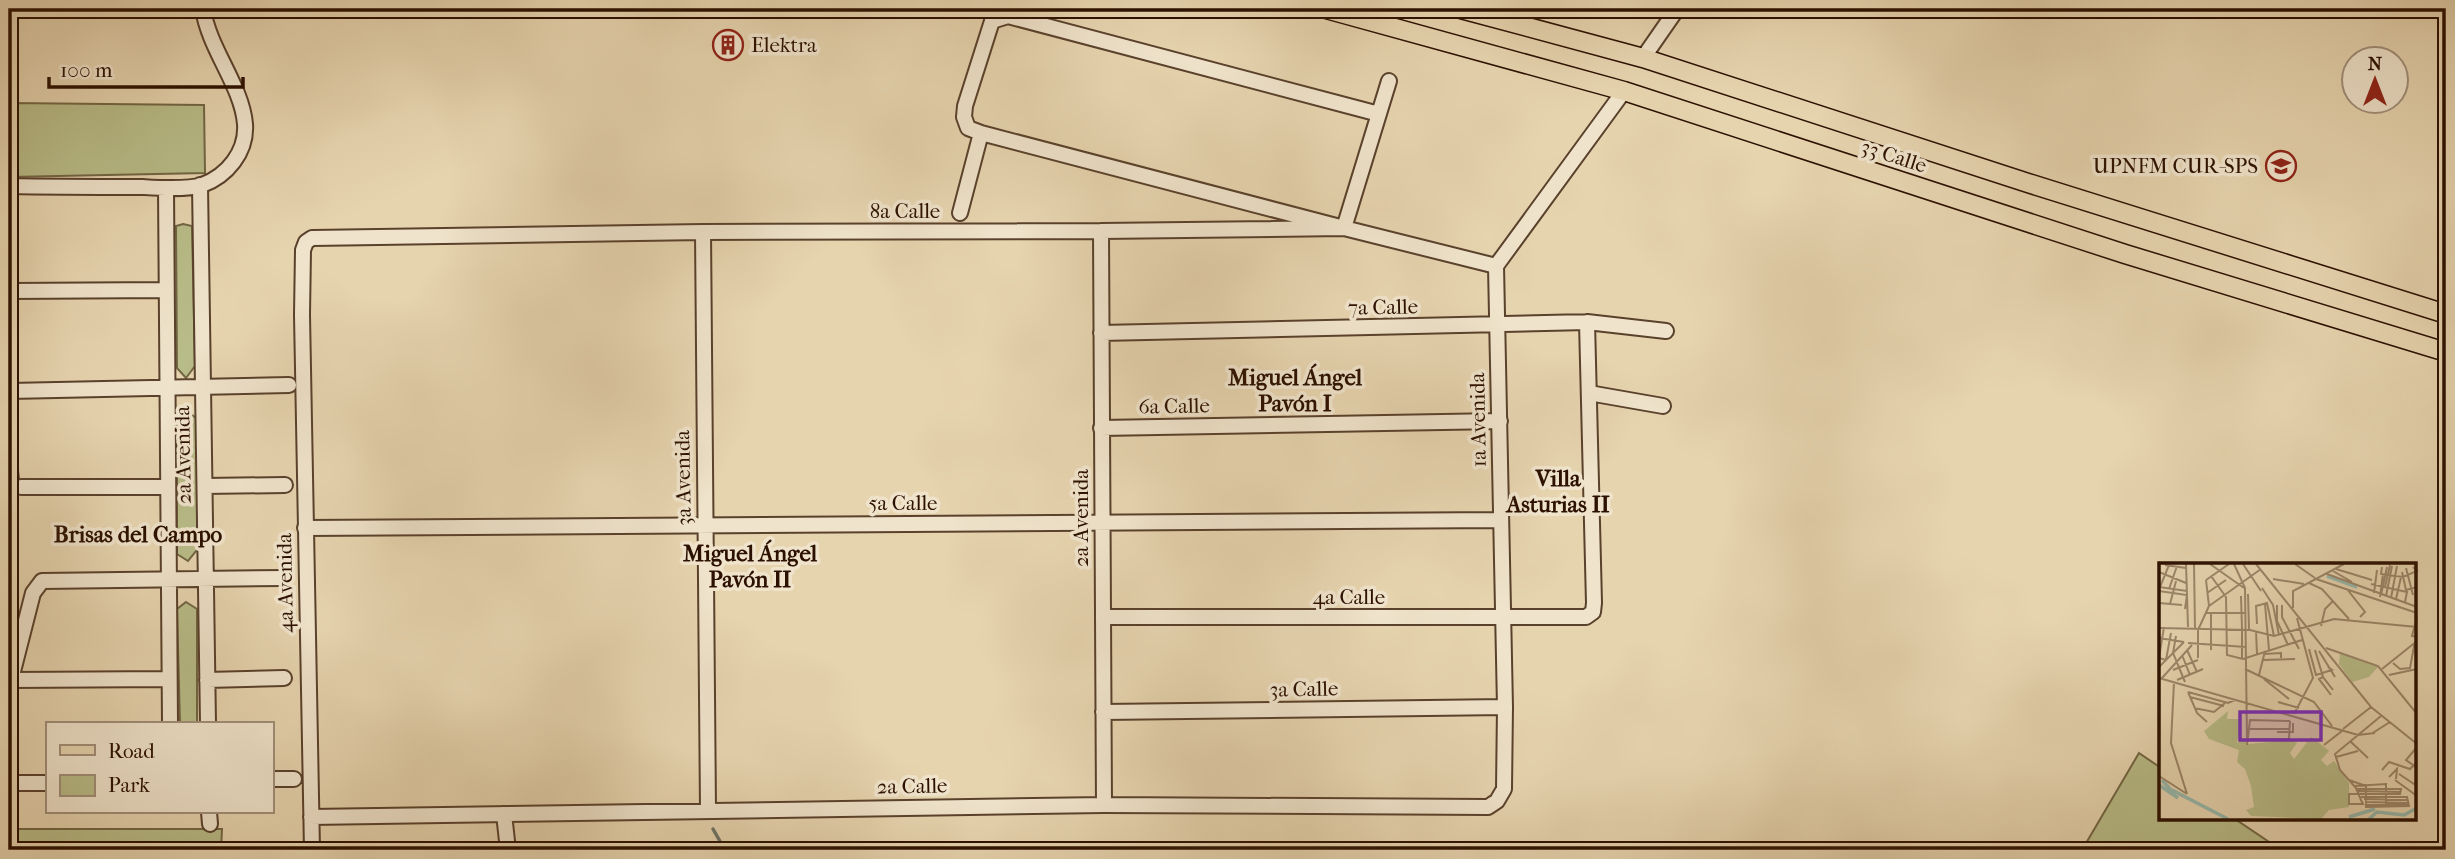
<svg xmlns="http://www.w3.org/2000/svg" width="2455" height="859" font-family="'IM FELL French Canon',serif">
  <rect width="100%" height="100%" fill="#e6d4af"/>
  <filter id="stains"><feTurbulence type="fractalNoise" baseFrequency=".00286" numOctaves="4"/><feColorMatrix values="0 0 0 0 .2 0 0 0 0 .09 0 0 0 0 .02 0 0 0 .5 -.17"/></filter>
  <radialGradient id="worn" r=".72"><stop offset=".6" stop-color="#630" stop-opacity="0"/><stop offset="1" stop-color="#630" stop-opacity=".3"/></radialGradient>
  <!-- green -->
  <path fill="#b8bc88" stroke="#726644" stroke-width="2" d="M9,103l195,2 1,68 -196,4z
    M183,224l9,2 3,140 -9,12 -9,-10 -1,-142z
    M184,408l13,11v131l-9,11 -11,-7v-134z
    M9,433h4l6,45 -10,37z
    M186,602l11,7v115h-17l-3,-115z
    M2139,753l22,15v51h74l46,31h-199z
    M9,829h213l-1,21h-212z"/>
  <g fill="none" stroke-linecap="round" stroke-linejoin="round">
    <!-- stream -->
    <path stroke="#6c7567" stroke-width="3.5" d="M713,829l8,14 9,7"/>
    <!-- minor casing -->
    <g stroke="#5a412c" stroke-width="18">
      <path id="minor" d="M1643,58l34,-49
        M981,133l363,95 45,-147
        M200,185l8,539
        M9,186c44,1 89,1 134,1 16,1 44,3 59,-2 25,-9 45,-33 43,-61 -3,-38 -36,-75 -42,-115
        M166,188l4,536
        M960,213l21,-80 -13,-5 -4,-11 1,-11 27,-85 16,-5 371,98
        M1101,231l3,574
        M703,232l5,578
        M9,248l1,143 279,-6
        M9,291l157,-1
        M1101,333l486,-11 79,9
        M1589,393l74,13
        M1101,428l399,-7
        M205,486l80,-1
        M21,487h147
        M305,528l1195,-8
        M1103,617h483l7,-5 1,-9 -7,-281
        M11,680l158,-1
        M207,680l77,-2
        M9,687l24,-94 9,-12 242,-3
        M1103,712l402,-5
        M271,779h23
        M9,783h38
        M209,812l1,12
        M504,814l4,36
        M311,817l793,-12 384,2 9,-6 7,-12 1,-82 -9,-441 128,-175
        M312,850l-10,-535 1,-65 3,-8 6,-4 391,-6 398,-1 243,-3 152,38"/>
    </g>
    <!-- major casing -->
    <g stroke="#2c1000" stroke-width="21">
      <path id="major" d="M1326,9l298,82 501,163 321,98
        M1461,9l182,49 385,125 418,131"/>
    </g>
    <!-- minor -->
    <use href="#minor" stroke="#efe3cb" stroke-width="14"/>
    <!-- major -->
    <use href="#major" stroke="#e6d4af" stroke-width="18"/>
  </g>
  <!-- icons -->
  <defs>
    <g id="building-ring" transform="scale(1.575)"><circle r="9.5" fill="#efe3cb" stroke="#8f2418" stroke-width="1.5"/><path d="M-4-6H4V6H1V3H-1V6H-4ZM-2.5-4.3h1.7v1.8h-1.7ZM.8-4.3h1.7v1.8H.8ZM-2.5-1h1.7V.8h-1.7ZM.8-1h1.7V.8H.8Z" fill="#8f2418"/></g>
    <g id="university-ring" transform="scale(1.575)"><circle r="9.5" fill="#efe3cb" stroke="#8f2418" stroke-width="1.5"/><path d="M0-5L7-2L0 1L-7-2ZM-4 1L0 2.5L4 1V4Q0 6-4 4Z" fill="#8f2418"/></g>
  </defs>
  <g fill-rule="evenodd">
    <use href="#building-ring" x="728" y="45"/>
    <use href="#university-ring" x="2281" y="166"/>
  </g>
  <g text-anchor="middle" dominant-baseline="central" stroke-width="7" stroke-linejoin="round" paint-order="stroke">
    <!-- poi labels -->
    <g font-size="21" fill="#2c1000" stroke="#efe3cb" text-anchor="start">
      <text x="751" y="45">Elektra</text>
      <text x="2258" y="166" text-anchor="end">UPNFM CUR-SPS</text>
    </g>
    <!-- street labels -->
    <g font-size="21" fill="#2c1000" stroke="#efe3cb">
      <text transform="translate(1894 156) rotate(18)">33 Calle</text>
      <text x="905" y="211">8a Calle</text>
      <text transform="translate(1383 307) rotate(-1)">7a Calle</text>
      <text transform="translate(1174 406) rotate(-1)">6a Calle</text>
      <text transform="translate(1478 420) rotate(-91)">1a Avenida</text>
      <text transform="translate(183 455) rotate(-91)">2a Avenida</text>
      <text transform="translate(683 478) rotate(-91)">3a Avenida</text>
      <text x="903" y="503">5a Calle</text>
      <text transform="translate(1081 518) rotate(-90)">2a Avenida</text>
      <text transform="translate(285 583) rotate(-91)">4a Avenida</text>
      <text x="1349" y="597">4a Calle</text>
      <text transform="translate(1304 689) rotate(-1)">3a Calle</text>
      <text transform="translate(912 786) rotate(-1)">2a Calle</text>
    </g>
    <!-- neighbourhood labels -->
    <g font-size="23" font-weight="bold" fill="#2c1000" stroke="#efe3cb">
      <text x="1295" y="377">Miguel Ángel<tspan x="1295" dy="26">Pavón I</tspan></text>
      <text x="1558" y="478">Villa<tspan x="1558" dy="26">Asturias II</tspan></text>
      <text x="138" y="534">Brisas del Campo</text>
      <text x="750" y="553">Miguel Ángel<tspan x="750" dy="26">Pavón II</tspan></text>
    </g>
  </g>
  <!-- overview -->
  <g transform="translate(2159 563)">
    <rect width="257" height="257" fill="#e6d4af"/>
    <path d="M181,90l38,14 -9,10 -17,5 -13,-18zM69,148l-1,8h11l2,7 -3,17 10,-4v5l-9,1 53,-5 6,3 -7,10 4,6 17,-22 7,5 11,9 -8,9 6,6 7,-5 15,22v24l-20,3 -8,9 -70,-3 -5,-6 8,-3 -3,-21 -6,-17 -8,-7 2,-12 -30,-11 -5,-8z" fill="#b8bc88"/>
    <path fill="none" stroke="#96b8ab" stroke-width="3.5" d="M168,13l30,11M3,217l8,9 58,30M0,222l19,13M190,254l26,-8M210,256l8,-7 27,3 13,-7"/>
    <path fill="none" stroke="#9c8669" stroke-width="2" d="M27,1l2,63M35,1l1,64M51,1l34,24M75,1l11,24 2,151M84,1l18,27M97,1l115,143 46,37M136,1l20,14M6,2l21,3M223,4l-1,7 22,3 14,-6 -4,-4M247,5l7,27M177,6l36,11M174,8l19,11M0,9l27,11M243,9l4,18 11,-3M168,11l90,33M52,13l15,21 1,58 16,4 59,-19M114,16l31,5M157,16l101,34M47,17l23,-16M150,20l13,6 27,30M212,21l36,8 -2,10M0,24l28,4M1,24l9,-22M226,24l5,-22M103,25l11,17 6,30M10,26l8,-23M188,26l18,23 -5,5M0,28l28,4 -2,14M48,30l19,-13M215,30l3,-23M89,31l1,35M222,32l6,-28M82,33l1,33M227,33l6,-30M221,34l3,-23M232,35l6,-32M237,36l5,-22M0,40l23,2M11,41l6,-23M106,41l4,46M118,42v16l11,24M123,42v12l17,32M50,43l52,-37M134,45v-17l51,-27M47,50h39M52,51v36M258,54l-5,19 5,1M98,61l-1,-18 11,-3 7,33M162,63l4,-17 8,-8M147,64l28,-8 83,8M0,65l91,2 24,6 32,-9M83,67v29M97,68l1,23M17,73l-3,17 12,29M0,75l25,4M29,80l58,4M167,85l52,18 39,48M150,86l7,26 16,-5 -4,-3M28,87l10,22M156,87l8,27 10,13M160,88l16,26M105,91l17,-1v5M23,92l8,20M0,95l7,2 5,-27M0,95l5,-31M39,95v-28l11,-24 -3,-26M104,97l32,-1M234,100l7,6 10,-1 5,-27M0,104l25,-25M86,106l69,33 18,24M223,106l35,-28M14,107l25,-10M100,112l6,-24M230,112l28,-6M164,114l-4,2 12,16M0,115l199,57 17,-2M3,115l30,-33M105,116l25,20M18,117l26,-11M15,119l-3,61 16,51M29,129l40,11 7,-3M29,129l9,21 10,9M31,134l34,9M119,139l21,6M35,145l20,4 11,-9M135,151l19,-36 -16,-60M91,166h40M184,166l28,-22M118,169h16v-9M212,171l19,-12M91,176h39l1,-18M192,179l17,16M88,182l3,-25 40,1M165,182l18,-14M258,184l-11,13 11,8M177,194l22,-6M223,207l7,-8 21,7 7,-7M240,211l18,12M0,213l28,18M230,214l8,-8 -1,10M190,217l17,6v21l43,-1 -2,-9h-46M236,217l22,16M195,223l32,-2v24M197,226h45l-1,5h-41M199,228l43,1M199,231h-9v10h14l-2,-4 -5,-12 -16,-18 -5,-16 46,-38M205,236l44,1M206,239l44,1M207,242h43"/>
    <path fill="#7b2cbf" fill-opacity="0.15" stroke="#7b2cbf" stroke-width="3.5" d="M81,149h81v28h-81z"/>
    <rect width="257" height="257" fill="none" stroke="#2c1000" stroke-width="3.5"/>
  </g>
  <!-- margin -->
  <rect width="2455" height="859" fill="none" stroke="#e6d4af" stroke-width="35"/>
  <rect x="10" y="10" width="2434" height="838" fill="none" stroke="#2c1000" stroke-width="3.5"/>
  <rect x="18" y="18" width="2420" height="824" fill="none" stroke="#2c1000" stroke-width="2"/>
  <!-- legend -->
  <rect x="46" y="722" width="228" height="91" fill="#efe3cb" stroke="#a18f7a" stroke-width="2"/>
  <rect x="60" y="745" width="35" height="10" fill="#e6d4af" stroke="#a18f7a" stroke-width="2"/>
  <text x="108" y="758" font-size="21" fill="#2c1000">Road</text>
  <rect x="60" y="775" width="35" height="21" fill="#b8bc88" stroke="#a18f7a" stroke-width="2"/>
  <text x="108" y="792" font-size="21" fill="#2c1000">Park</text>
  <!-- north arrow -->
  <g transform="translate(2375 80)"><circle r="33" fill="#efe3cb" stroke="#a18f7a" stroke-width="2"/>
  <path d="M0-5L12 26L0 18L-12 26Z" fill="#8f2418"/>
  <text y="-10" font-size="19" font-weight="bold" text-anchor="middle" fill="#2c1000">N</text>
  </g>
  <!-- scale -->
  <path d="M49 77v10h194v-10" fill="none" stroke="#2c1000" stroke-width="3.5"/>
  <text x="60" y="77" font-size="21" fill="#2c1000" stroke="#efe3cb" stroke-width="5" paint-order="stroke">100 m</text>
  <rect width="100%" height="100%" filter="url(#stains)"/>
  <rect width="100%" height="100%" fill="url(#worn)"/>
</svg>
